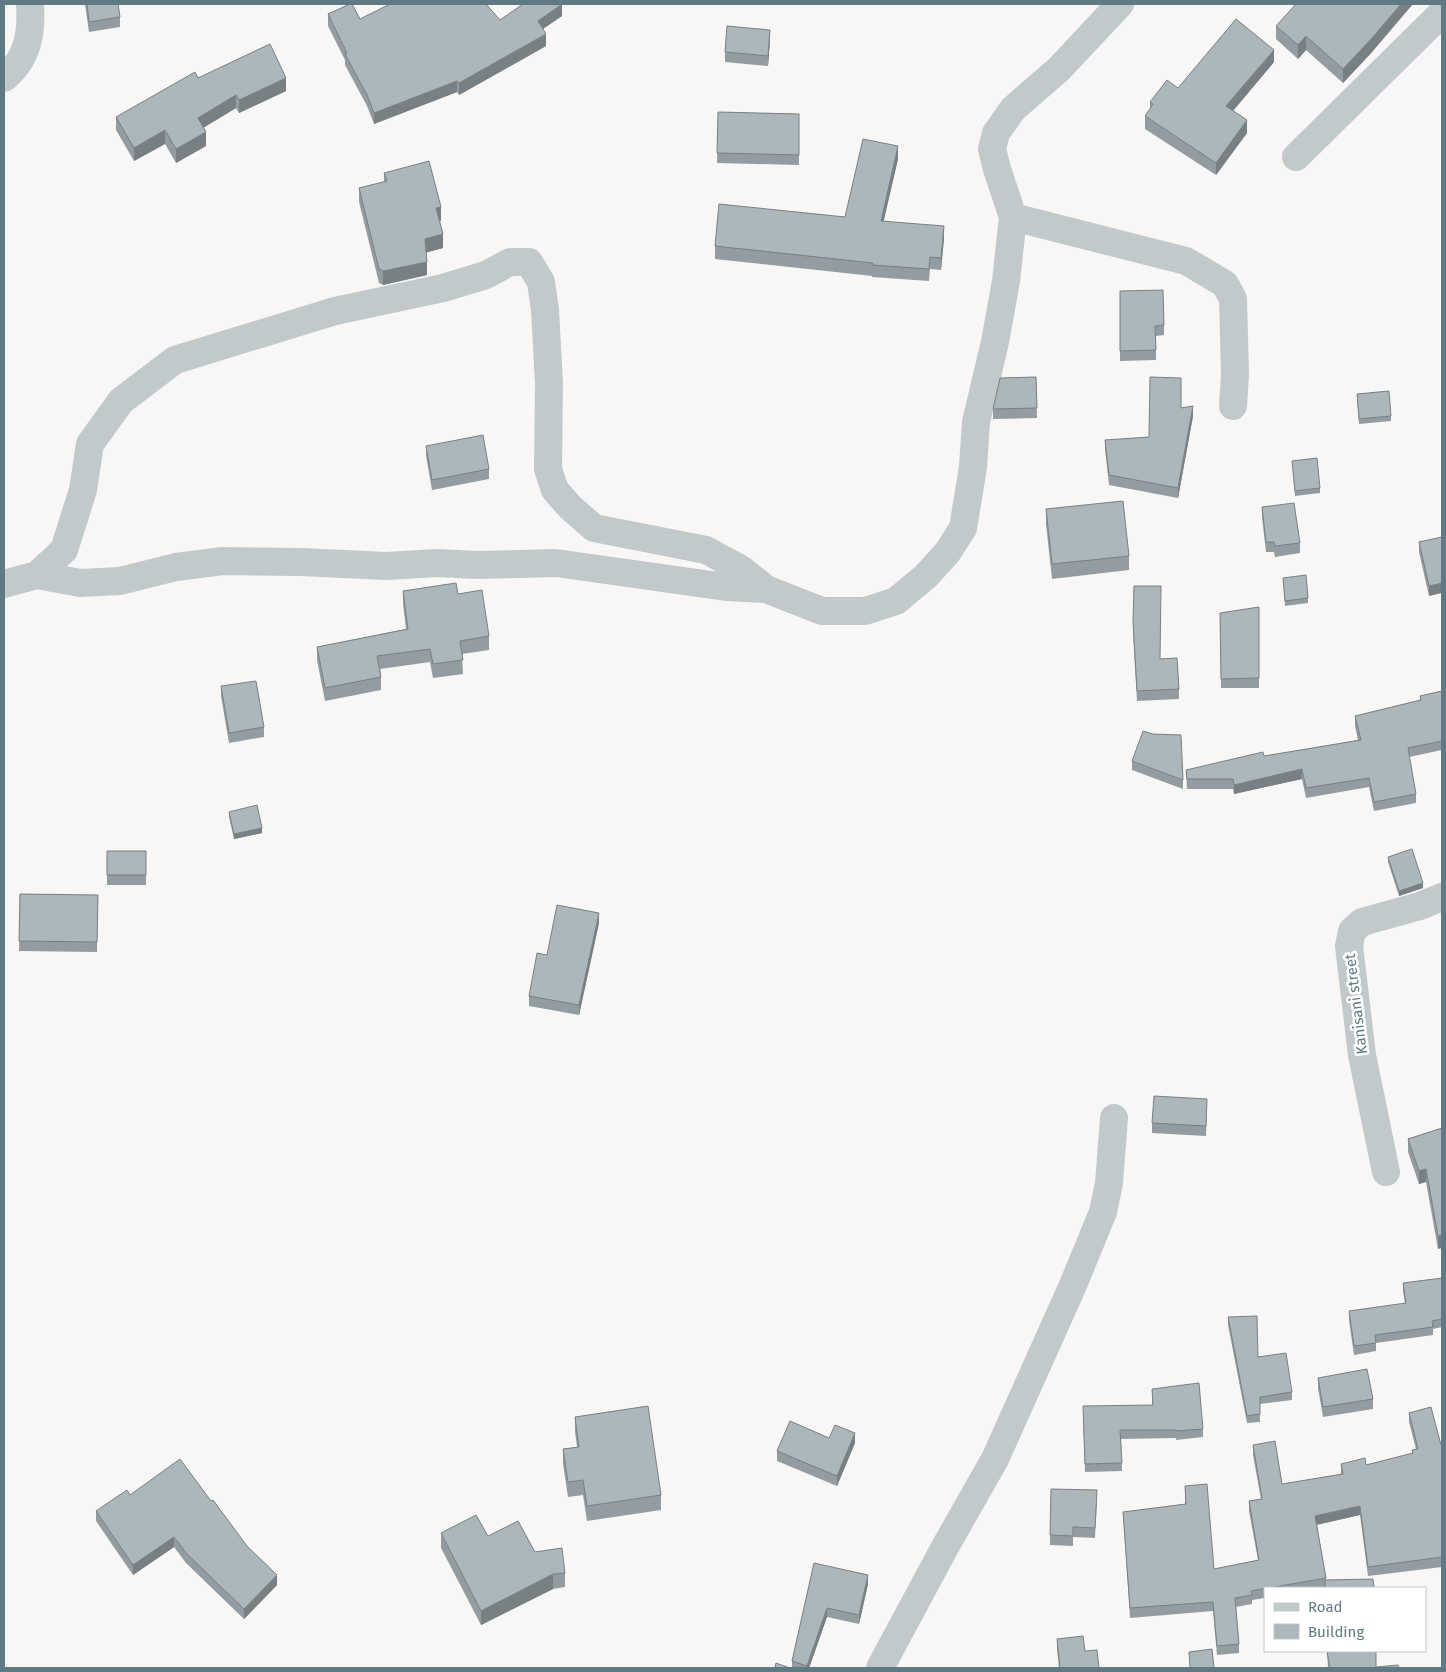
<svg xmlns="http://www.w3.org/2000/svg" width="1446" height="1672" font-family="'Fira Sans',sans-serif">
  <rect width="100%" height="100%" fill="#f8f7f5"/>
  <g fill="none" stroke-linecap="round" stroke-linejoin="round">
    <!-- minor -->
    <path stroke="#c2c9cb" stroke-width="28" d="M4,78c24,-19 28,-46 26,-74
      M1296,157l146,-144
      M1013,217l173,44 39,23 8,15 2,75 -2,32
      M37,575l27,-25 19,-60 7,-46 31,-43 54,-41 160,-49 108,-23 43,-13 24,-13h19l12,20 4,28 4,74 -1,85 7,21 15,17 24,21 112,22 35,19 25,20 56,22h43l31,-10 30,-25 21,-23 16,-25 10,-61 3,-45 19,-80 11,-61 7,-64 -16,-48 -5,-20 4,-16 17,-24 46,-40 61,-65
      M4,584l33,-9 43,8 40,-2 56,-14 47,-6 78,1 85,4 52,-3 39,2 79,-2 170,24 40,2
      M1386,1172l-24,-117 -13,-109 3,-15 10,-9 58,-16 22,-9
      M880,1668l65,-121 50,-88 78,-174 30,-73 6,-29 5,-65"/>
  </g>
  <!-- wall -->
  <path fill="#939da1" d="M85,4h33l2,13v10l-31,5z
    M328,14l32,5 140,1 62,-4 -19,13 3,17 -87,49 -2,-3 -83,32 -7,-18 -22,-41v-5l-17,-34z
    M1276,26l97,25 -30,32 -37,-33 -8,9 -22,-20z
    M770,40l-2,26 -43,-4v-10z
    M1274,62l-41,49 14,22 -31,42 -71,-46v-13l5,-7v-7l28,-14z
    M198,78l88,13 -47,22 -3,-5 -33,20 3,18 -30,17 -11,-19 -31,17 -18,-31v-13z
    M718,112l81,2v51l-82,-2z
    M898,159l-15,62 61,17 -3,32 -11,-1 -1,12 -57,-4v-1l-157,-17v-13l130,-29z
    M384,173l57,48h-2l4,27 -17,4 1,23 -44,10 -4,-2 -20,-81v-14l25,-6z
    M1120,291l44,34v10l-8,1v24l-36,1z
    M1036,377l1,41 -44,1v-10z
    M1357,394l34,22v5l-32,3z
    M1181,408l12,8 -15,82 -69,-13 -4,-36v-9l44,-3z
    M426,446l63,23v10l-57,11 -6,-34z
    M1292,461l28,27v5l-25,3z
    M1262,507l38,36v10l-25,4 -1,-5h-8l-4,-35z
    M1046,509l83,47v14l-77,9 -6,-55z
    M1442,537l-13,59 -10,-44v-10z
    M1283,578l25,20v5l-23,3z
    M1134,586l26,73 19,30v10l-42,2 -4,-70z
    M403,591l55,3 31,42v14l-27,4 1,20 -30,4 -3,-16 -50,7 1,8v13l-56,11 -8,-41v-13l89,-18 -3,-25z
    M1259,607v81h-38l-1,-75z
    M221,686l43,41v10l-35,6 -8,-47z
    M1442,691v59l-33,7 7,37v9l-42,8 -5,-24 -63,11 -4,-19 -68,15 -1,-5h-46l-1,-19 172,-30 -3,-14v-10l65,-16v-4z
    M1132,761l51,19v9l-51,-19z
    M229,812l33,21 -28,6 -5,-22z
    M107,851h39v34h-39z
    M1388,857l35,31 -24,8 -11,-34z
    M20,894l78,1 -1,57 -78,-1z
    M599,923l-20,92 -50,-9v-10l18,-41z
    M1207,1109l-1,27 -54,-3v-10z
    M1442,1128l-4,121 -12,-67 -7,2 -11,-32v-13z
    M1442,1278v49l-9,2v6l-57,8v8l-22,4 -5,-35v-9l56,-7 -2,-13v-8z
    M1228,1317l30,40 34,35v8l-32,4v18l-13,1 -19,-98z
    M1318,1378l55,21v10l-50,8 -5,-29z
    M1152,1389l51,40v8l-27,3v-2l-55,1 1,32 -37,1 -2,-58 69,-9z
    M1409,1413l32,32h1v122l-74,9 -8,-61 -43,10 9,53 -1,10h-60v10l-13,2v4l-16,3 3,37v9l-22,2 -4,-44 -83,7 -7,-106 62,-8v-18l29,83 44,-9 -9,-49v-10l12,-2 -8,-44v-10l29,39 59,-10v-10l25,1 46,-11v-4l4,-1 -7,-27z
    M575,1417l86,78v15l-74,11 -4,-26 -15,2 -5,-33v-15l14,-2 -2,-15z
    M829,1438l26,5 -18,43 -60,-25v-10z
    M1051,1489l46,11 -2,38 -22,-1v9l-23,-1z
    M130,1495l81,6 66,84 -33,34 -58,-56 -12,-16 -41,28 -37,-54v-10z
    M441,1533l47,3 47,16 30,21v14l-12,2 -72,36 -40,-77z
    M814,1563l54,21 -9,40 -32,-7 -18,51h-17v-7z
    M1057,1639l28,12 14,17h-40l-2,-19z
    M1327,1651l49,16 23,1h-71z"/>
  <!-- shaded-wall -->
  <path fill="#788083" d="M562,4v12l-24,16v-11z
    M1401,4h12l-40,47 -30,32v-14z
    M770,30v10l-2,26v-10z
    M546,34v12l-87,49v-12z
    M1306,36v14l-8,9v-14z
    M1274,50v12l-48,57v-13z
    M286,78v13l-47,22v-13z
    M457,81v11l-83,32v-11z
    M236,95v13l-38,23v-13z
    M1247,120v13l-31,42v-12z
    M165,130v14l-31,17v-13z
    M206,132v14l-30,17v-14z
    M898,146v13l-17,74v-12z
    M441,207v14l-5,1v-14z
    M944,226v12l-3,32v-12z
    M443,234v14l-18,5v-14z
    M427,262v13l-44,10v-14z
    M1193,406v10l-15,82v-10z
    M1442,583v10l-13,3v-10z
    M1302,769v10l-68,15v-9z
    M262,828v5l-28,6v-5z
    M1423,883v5l-24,8v-5z
    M599,913v10l-20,92v-10z
    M1426,1169v13l-7,2v-13z
    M1442,1235v13l-4,1v-13z
    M855,1433v10l-18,43v-10z
    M1360,1506v9l-45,10v-9z
    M174,1537v10l-41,28v-10z
    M553,1574v15l-72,36v-14z
    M277,1575v10l-33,34v-10z
    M868,1575v9l-9,40v-9z
    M827,1608v9l-18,51h-2v-2z"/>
  <!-- building -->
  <path fill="#abb7bb" stroke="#788083" d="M87,4h31l2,13 -31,5z
    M350,4h2l8,15 30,-15h96l14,16 23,-16h39l-24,17 8,13 -87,49 -2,-2 -83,32 -7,-18 -22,-41 2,-1 -19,-39z
    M1296,4h105l-28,33 -30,32 -37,-33 -8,9 -22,-19z
    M1236,19l38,31 -48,56 21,14 -31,43 -71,-47 8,-12 -3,-2 17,-22 11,8z
    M727,26l43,4 -2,26 -43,-4z
    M270,44l16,34 -47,22 -3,-5 -38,23 8,14 -30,17 -11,-19 -31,18 -18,-31 79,-45 3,6z
    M718,112l81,2v41l-82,-2z
    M863,139l35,7 -17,75 63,5 -3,32 -11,-1 -1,12 -57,-4 1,-2 -158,-17 4,-42 126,13z
    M429,161l12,46 -5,1 7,26 -18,5 2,23 -44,9 -4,-2 -20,-81 28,-7 -3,-8z
    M1163,290l1,35 -9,1 1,24 -36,1v-60z
    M1036,377l1,31 -44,1 7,-31z
    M1150,377l31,1v30l12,-2 -15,82 -69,-13 -4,-35 44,-3z
    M1389,391l2,25 -32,3 -2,-25z
    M483,435l6,34 -57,11 -6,-34z
    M1317,458l3,30 -25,3 -3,-30z
    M1123,501l6,55 -77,8 -6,-55z
    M1294,503l6,40 -25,3 -1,-4h-8l-4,-35z
    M1442,537v46l-13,3 -10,-44z
    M1306,575l2,23 -23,3 -2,-23z
    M456,583l2,11 24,-4 7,46 -29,5 3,19 -30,4 -3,-15 -53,7 4,21 -56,11 -8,-41 91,-18 -5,-38z
    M1134,586h27l-1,73 17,-1 2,31 -42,2 -4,-70z
    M1259,607v71l-38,1 -1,-66z
    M256,681l8,46 -35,6 -8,-47z
    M1442,691v50l-34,7 8,46 -42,8 -5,-24 -63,10 -4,-19 -68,16 -1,-6h-46l-1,-9 77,-18 1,4 97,-16 -6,-24 66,-16 -1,-4z
    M1143,731l10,3 28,1 2,45 -51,-19z
    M257,805l5,23 -28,6 -5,-22z
    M1412,849l11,34 -24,8 -11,-34z
    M107,851h39v24h-39z
    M20,894l78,1 -1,47 -78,-1z
    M557,905l42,8 -20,92 -50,-9 8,-43 10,2z
    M1154,1096l53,3 -1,27 -54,-3z
    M1442,1128v107l-4,1 -12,-67 -7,2 -11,-32z
    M1442,1278v41l-10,2 1,6 -58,8 1,8 -22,3 -5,-35 57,-8 -3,-20z
    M1257,1316l1,41 28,-4 6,39 -32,5v17l-13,2 -19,-99z
    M1367,1369l6,30 -50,8 -5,-29z
    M1199,1383l4,46 -27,2v-1h-56l2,33 -37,1 -2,-58 70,-1 -1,-16z
    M648,1406l13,89 -74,11 -4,-26 -15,2 -5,-33 16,-2 -4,-30z
    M1431,1407l10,38h1v112l-74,10 -8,-61 -45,10 11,62 -75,13 1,4 -17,3 4,46 -22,2 -4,-44 -83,6 -7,-96 63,-8 -1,-18 22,-2 7,85 45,-9 -10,-59 13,-2 -9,-54 22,-4 7,43 61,-10 -2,-10 24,-6 1,7 47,-12 -1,-3 6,-1 -9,-36z
    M790,1421l39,17 6,-13 20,8 -18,43 -60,-25z
    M180,1459l31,42 2,-1 34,46 30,29 -33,34 -58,-56 -12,-16 -41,28 -37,-54 31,-21 3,5z
    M1051,1489l46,1 -2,38 -22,-1v9l-23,-1z
    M476,1515l12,21 30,-15 17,31 27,-4 3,25 -12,1 -72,37 -40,-78z
    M814,1563l54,12 -9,40 -32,-7 -20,58 -15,-5z
    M1373,1579l1,9h-49v-8z
    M1083,1636l2,15 12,-1 2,18h-39l-3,-29z
    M1212,1649l2,19h-24l-1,-16z
    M1327,1651h49v16l22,-2 1,3h-69z
    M776,1663l14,5h-15z"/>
  <g text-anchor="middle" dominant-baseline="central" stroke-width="5" stroke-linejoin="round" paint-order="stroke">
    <!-- street labels -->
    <g font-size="15" fill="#607a83" stroke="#fff">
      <text transform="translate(1356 1004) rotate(-97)">Kanisani street</text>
    </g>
  </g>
  <!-- border -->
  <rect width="1446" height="1672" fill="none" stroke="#607a83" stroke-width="10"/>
  <!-- legend -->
  <rect x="1264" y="1587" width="162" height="65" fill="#ffffff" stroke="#bfcacd"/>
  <rect x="1274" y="1603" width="25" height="8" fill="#c2c9cb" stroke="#bfcacd"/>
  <text x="1308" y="1612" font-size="15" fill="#607a83">Road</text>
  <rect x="1274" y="1624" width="25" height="15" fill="#abb7bb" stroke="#bfcacd"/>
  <text x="1308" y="1637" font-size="15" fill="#607a83">Building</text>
</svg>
